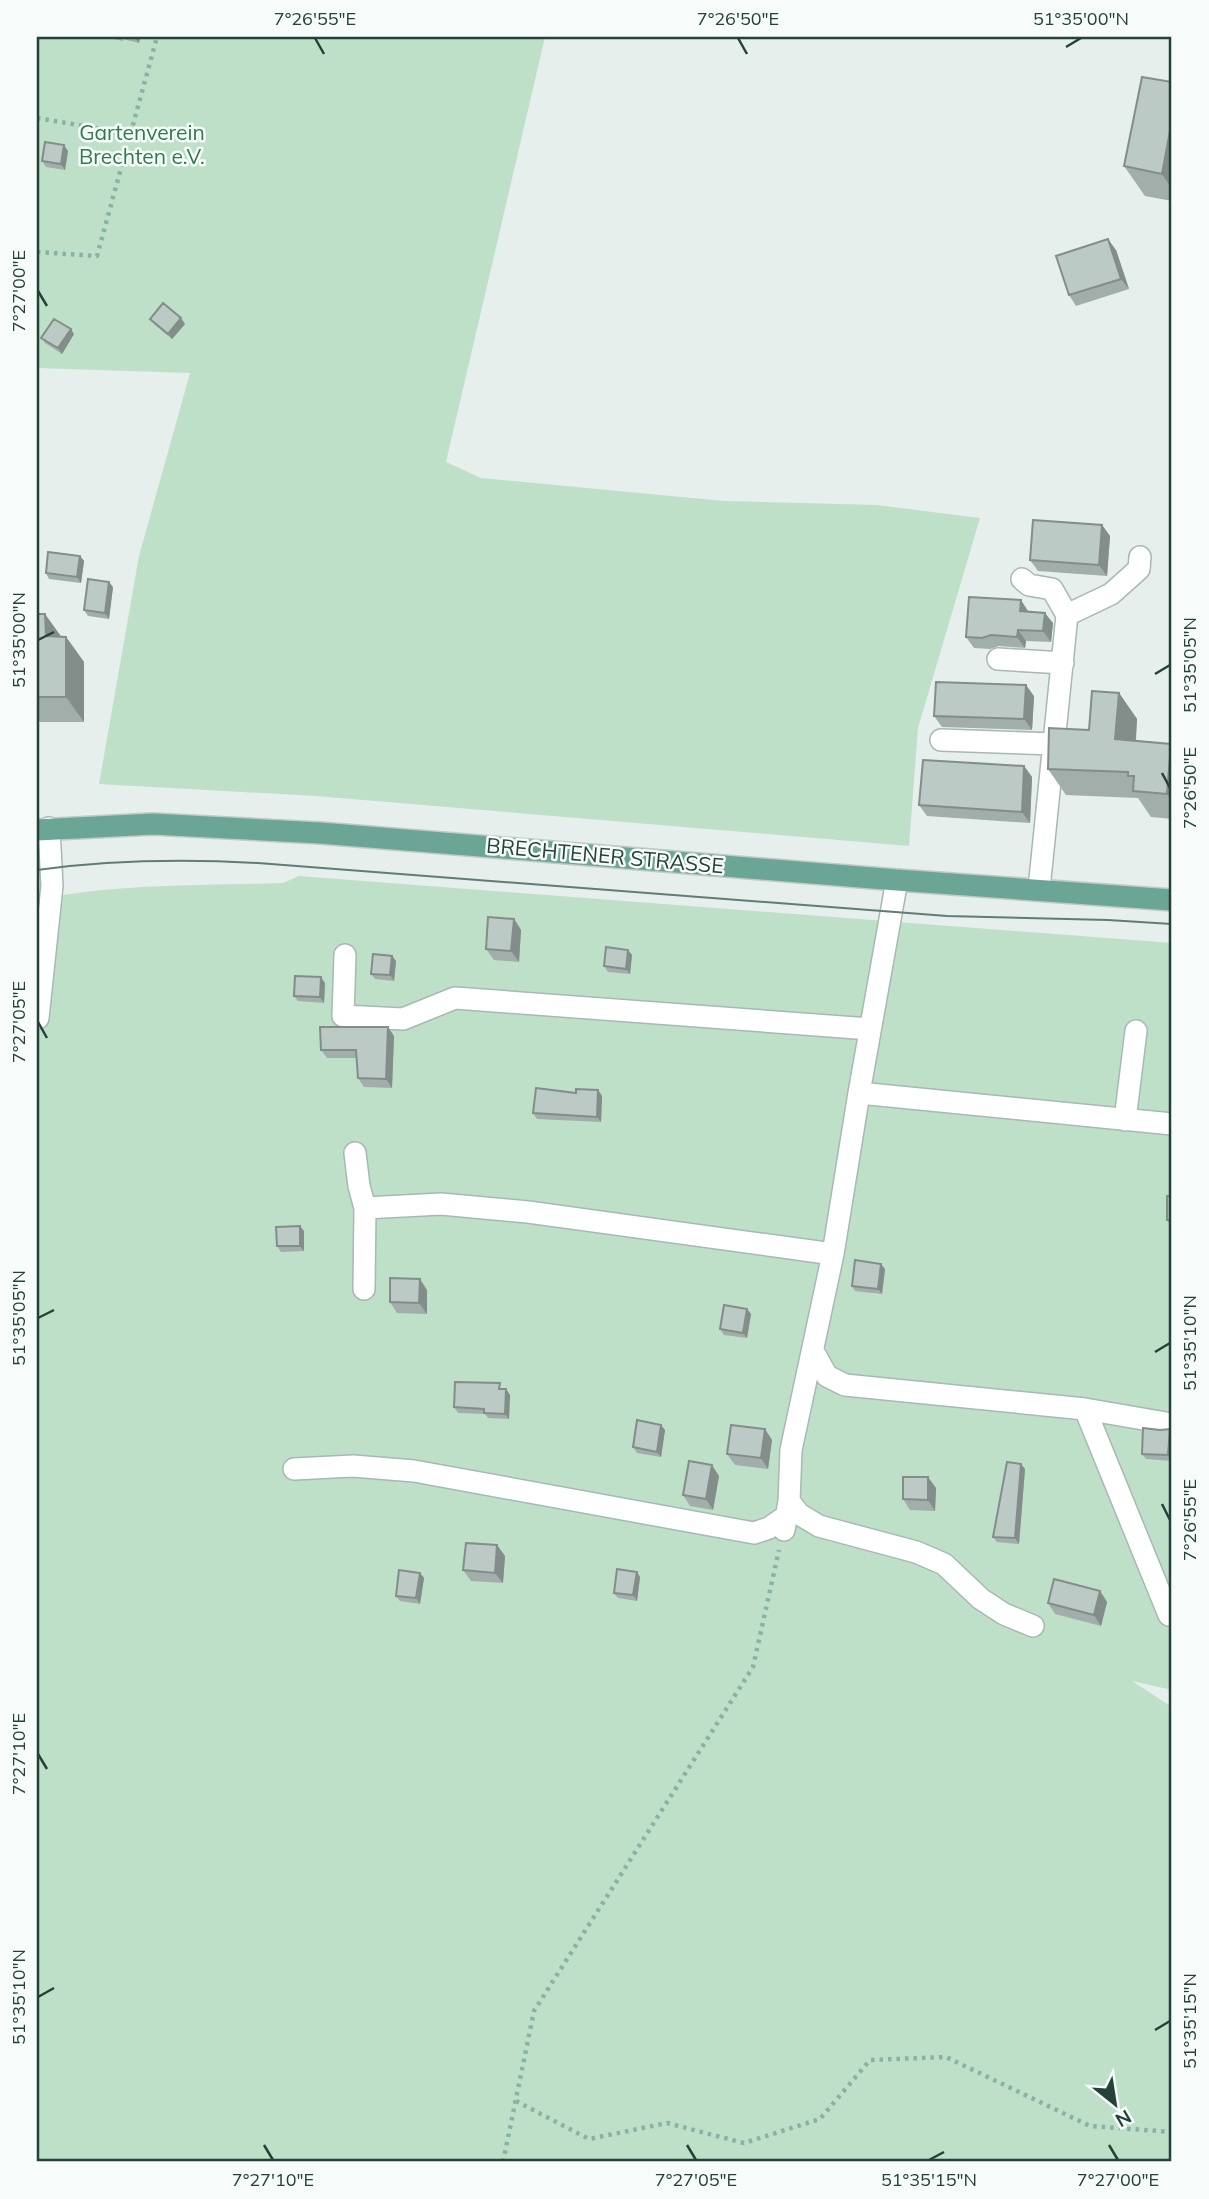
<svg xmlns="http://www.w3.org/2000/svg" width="1209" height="2199" font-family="Mulish,sans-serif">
  <rect width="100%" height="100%" fill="#e6efeb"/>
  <!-- green -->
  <path fill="#bfe0c8" d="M37,37h508l-99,425 35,16 243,23 153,4 103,13 -62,210 -9,118 -593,-50 -217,-12 40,-228 51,-183 -153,-5z
    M299,876l873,67v747l-40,-9 40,26v455h-1135v-1262c80,-17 164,-14 246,-17z"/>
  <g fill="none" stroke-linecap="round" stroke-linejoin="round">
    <!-- minor casing -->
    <g stroke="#a8b8b2" stroke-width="24">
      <path id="minor" d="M1022,579l7,6 23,4 15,26
        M998,659l65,4
        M941,740l114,4
        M1039,889l28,-274 44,-21 28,-25 1,-12
        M345,955l-2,61 60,3 52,-21 415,31
        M38,1018l14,-132 -3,-58
        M859,1093l313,31
        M1125,1120l11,-89
        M355,1153l4,33 6,22
        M364,1289l1,-81 76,-4 87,8 305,42
        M813,1351l14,25 18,9 240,24 81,14
        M1085,1409l84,206
        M294,1469l59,-3 61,5 340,62 15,-5 17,-12
        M789,1501l10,13 20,12 97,26 28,12 37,35 23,15 29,12
        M784,1530l5,-29 2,-51 42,-196 26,-161 38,-213"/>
    </g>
    <!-- major casing -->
    <g stroke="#c2cac8" stroke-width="24">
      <path id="major" d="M37,830l116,-6 167,9 577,47 275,20"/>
    </g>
    <!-- path -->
    <path stroke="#86b3a5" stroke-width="4.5" stroke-dasharray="3.5 5" stroke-linecap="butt" d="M37,118l94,16
      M37,252l60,4 60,-219
      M516,2101l73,38 78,-16 77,20 76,-24 50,-59 76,-3 144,69 82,6
      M503,2162l31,-151 219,-344 26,-117"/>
    <!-- minor -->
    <use href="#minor" stroke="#fff" stroke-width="21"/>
    <!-- major -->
    <use href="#major" stroke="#6aa596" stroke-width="21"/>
    <!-- tram -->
    <path stroke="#5f7d75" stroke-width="2" d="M37,870c73,-10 147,-11 221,-7l689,53 161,4 64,4"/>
  </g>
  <!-- wall -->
  <path fill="#a1aea9" d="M104,37h36l-1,6 -16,-4v2z
    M1172,82v119l-27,-5 -21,-30z
    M68,151l-3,19 -19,-3 -4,-6z
    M1116,250l13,39 -53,17 -7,-11z
    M150,319l35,5 -13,15 -18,-15z
    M74,334l-12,20 -17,-11 -4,-5z
    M1102,525l8,11 -3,40 -69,-5 -8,-11z
    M80,556l4,5 -3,22 -32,-4 -3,-6z
    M113,587l-4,32 -21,-3 -4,-6z
    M1028,611l25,12 -2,19 -25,-1 -1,7 -26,-2 -9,3 -16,-1 -8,-11z
    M37,614l24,23h5l18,25v60h-44l-3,-4z
    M1119,693l18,26 -1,22 35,3 1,1v74l-21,-2 -13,-19 -72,-3 -18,-26 41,-39z
    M1034,696l-2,34 -90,-3 -8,-11z
    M1024,766l8,11 -2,46 -103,-7 -8,-11z
    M514,919l7,11 -2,32 -25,-2 -8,-11z
    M628,950l4,5 -2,19 -22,-2 -4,-6z
    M392,956l4,5 -2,20 -19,-2 -4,-5z
    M325,983l-1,20 -26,-2 -4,-5z
    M394,1036l-2,52 -28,-1 -6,-9 -1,-20h-30l-6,-8z
    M598,1090l4,6 -1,26 -64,-3 -4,-6z
    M1172,1197v28h-2l-3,-5z
    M304,1231v20l-23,1 -4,-6z
    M885,1269l-3,25 -27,-3 -3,-5z
    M427,1290v24l-30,-1 -7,-11z
    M747,1309l4,5 -4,24 -23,-3 -4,-6z
    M504,1389h2l4,6 -1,24 -21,-1 -3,-4 -27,-1 -4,-6z
    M661,1425l4,5 -4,27 -24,-4 -4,-6z
    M1160,1430l12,31 -26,-2 -4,-5z
    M772,1440l-4,29 -33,-4 -8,-11z
    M1025,1469l-6,75 -22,-2 -4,-5z
    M719,1476l-6,34 -23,-4 -7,-11z
    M936,1488l-1,23 -25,-1 -7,-11z
    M497,1545l8,11 -2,27 -32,-2 -8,-11z
    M420,1573l4,5 -4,26 -20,-3 -4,-5z
    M640,1577l-3,24 -19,-3 -4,-5z
    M1100,1591l7,11 -6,24 -46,-12 -7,-11z"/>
  <!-- shaded-wall -->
  <path fill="#838d89" d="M135,37h5l-1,6 -4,-5z
    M1172,120v69l-10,-15z
    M64,145l4,6 -3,19 -4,-6z
    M1108,239l8,11 13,39 -8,-10z
    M181,318l4,6 -13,15 -4,-5z
    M71,329l3,5 -12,20 -4,-6z
    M1102,525l8,11 -3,40 -8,-11z
    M80,556l4,5 -3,22 -4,-6z
    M109,582l4,5 -4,32 -4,-6z
    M1021,600l7,11h-8z
    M1045,613l8,10 -2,19 -8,-11z
    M45,614l18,25 -17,-3z
    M1018,630l8,11 -1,7 -8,-11z
    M66,637l18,25v60l-18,-25z
    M1026,685l8,11 -2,34 -8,-11z
    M1119,693l18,26 -3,46 -19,-26z
    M1171,744l1,1v56l-5,-7z
    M1024,766l8,11 -2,46 -8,-11z
    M514,919l7,11 -2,32 -8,-11z
    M628,950l4,5 -2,19 -4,-5z
    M392,956l4,5 -2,20 -4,-6z
    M321,977l4,6 -1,20 -4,-6z
    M388,1027l6,9 -2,52 -6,-9z
    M598,1090l4,6 -1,26 -4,-5z
    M300,1226l4,5v20l-4,-5z
    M881,1264l4,5 -3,25 -4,-5z
    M420,1279l7,11v24l-8,-11z
    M747,1309l4,5 -4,24 -4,-5z
    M506,1389l4,6 -1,24 -4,-5z
    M661,1425l4,5 -4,27 -4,-5z
    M765,1429l7,11 -4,29 -7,-11z
    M1170,1429l2,4v28l-4,-6z
    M1021,1464l4,5 -6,75 -4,-6z
    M712,1465l7,11 -6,34 -7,-11z
    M928,1477l8,11 -1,23 -7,-11z
    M497,1545l8,11 -2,27 -8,-10z
    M637,1572l3,5 -3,24 -4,-6z
    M420,1573l4,5 -4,26 -4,-6z
    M1100,1591l7,11 -6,24 -7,-11z"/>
  <!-- building -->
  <path fill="#bbcac4" stroke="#838d89" stroke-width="2" d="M1142,77l30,5v38l-10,54 -38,-8z
    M45,142l19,3 -3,19 -19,-3z
    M1108,239l13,40 -52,16 -13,-39z
    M163,303l18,15 -13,16 -18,-15z
    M54,319l17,10 -13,19 -17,-10z
    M1033,520l69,5 -3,40 -69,-5z
    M48,552l32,4 -3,21 -31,-4z
    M88,579l21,3 -4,31 -21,-3z
    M969,597l52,3 -1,11 25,2 -2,18 -25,-1 -1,7 -26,-2 -9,3 -16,-1z
    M37,614h8l1,22 20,1v60h-29z
    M936,682l90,3 -2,34 -90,-3z
    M1092,691l27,2 -4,46 56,5 -4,50 -34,-3 1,-15h-6v-4l-80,-3 1,-41 40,2z
    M923,760l101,6 -2,46 -103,-7z
    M488,917l26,2 -3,32 -25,-2z
    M606,947l22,3 -2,19 -22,-3z
    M373,954l19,2 -2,19 -19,-1z
    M295,976l26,1 -1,20 -26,-1z
    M320,1027h68l-2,52 -28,-1 -2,-28h-35z
    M536,1088l40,5v-4l22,1 -1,27 -64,-4z
    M1167,1196l5,1v23h-5z
    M300,1226v20h-23l-1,-19z
    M855,1260l26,4 -3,25 -26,-3z
    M390,1278l30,1 -1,24 -29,-1z
    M724,1305l23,4 -4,24 -23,-4z
    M455,1382l45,1 -1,6h7l-1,25 -21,-1v-4l-30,-2z
    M637,1420l24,5 -4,27 -24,-5z
    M731,1425l34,4 -4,29 -34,-4z
    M1143,1428l17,2 10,-1 -2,26 -26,-1z
    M689,1461l23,4 -6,34 -23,-4z
    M1007,1462l14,2 -6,74 -22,-1z
    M903,1477h25v23l-25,-1z
    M466,1543l31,2 -2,28 -32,-3z
    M617,1569l20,3 -4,23 -19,-2z
    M399,1570l21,3 -4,25 -20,-2z
    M1054,1579l46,12 -6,24 -46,-12z"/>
  <!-- ticks -->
  <path fill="none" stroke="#24423a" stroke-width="2.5" d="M315,38l9,16M738,38l9,16M1066,47l15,-9M38,291l9,15M38,640l16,-8M1155,674l15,-9M1162,773l8,15M38,1022l9,16M38,1318l16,-8M1155,1352l15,-9M1162,1504l8,16M38,1754l9,15M38,1997l16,-9M1155,2030l15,-9M264,2145l9,15M687,2145l9,15M1109,2145l9,15M929,2160l15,-8"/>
  <g text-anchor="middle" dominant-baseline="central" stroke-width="5" stroke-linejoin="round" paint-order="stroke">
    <!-- park labels -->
    <g font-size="21" fill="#2d7a4b" stroke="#f7fbf9">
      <text x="142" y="132">Gartenverein<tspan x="142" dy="24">Brechten e.V.</tspan></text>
    </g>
    <!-- street labels -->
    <g font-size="21" fill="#24423a" stroke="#f7fbf9">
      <text transform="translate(605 855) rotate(5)">BRECHTENER STRASSE</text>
    </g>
  </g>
  <!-- border -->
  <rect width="1209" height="2199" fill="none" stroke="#f7fbf9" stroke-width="77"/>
  <!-- north arrow -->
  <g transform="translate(1115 2104) rotate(150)" stroke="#f7fbf9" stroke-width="5" paint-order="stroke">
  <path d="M0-5L12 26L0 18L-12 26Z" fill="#24423a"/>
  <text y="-10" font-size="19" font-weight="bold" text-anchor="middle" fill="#24423a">N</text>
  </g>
  <rect x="38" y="38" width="1132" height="2122" fill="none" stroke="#24423a" stroke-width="2.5"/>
  <g font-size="18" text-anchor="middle" fill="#24423a">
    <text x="315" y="25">7°26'55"E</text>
    <text x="738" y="25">7°26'50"E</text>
    <text x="1081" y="25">51°35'00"N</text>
    <text transform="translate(19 291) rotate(-90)" y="6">7°27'00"E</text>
    <text transform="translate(19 640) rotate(-90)" y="6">51°35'00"N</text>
    <text transform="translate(1190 665) rotate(-90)" y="6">51°35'05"N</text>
    <text transform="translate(1190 788) rotate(-90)" y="6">7°26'50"E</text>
    <text transform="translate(19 1022) rotate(-90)" y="6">7°27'05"E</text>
    <text transform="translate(19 1318) rotate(-90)" y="6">51°35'05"N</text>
    <text transform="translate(1190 1343) rotate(-90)" y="6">51°35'10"N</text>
    <text transform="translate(1190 1520) rotate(-90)" y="6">7°26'55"E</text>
    <text transform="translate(19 1754) rotate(-90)" y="6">7°27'10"E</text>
    <text transform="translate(19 1997) rotate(-90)" y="6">51°35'10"N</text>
    <text transform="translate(1190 2021) rotate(-90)" y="6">51°35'15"N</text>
    <text x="273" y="2186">7°27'10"E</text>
    <text x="696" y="2186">7°27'05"E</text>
    <text x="929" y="2186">51°35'15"N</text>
    <text x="1118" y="2186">7°27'00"E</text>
  </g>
</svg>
